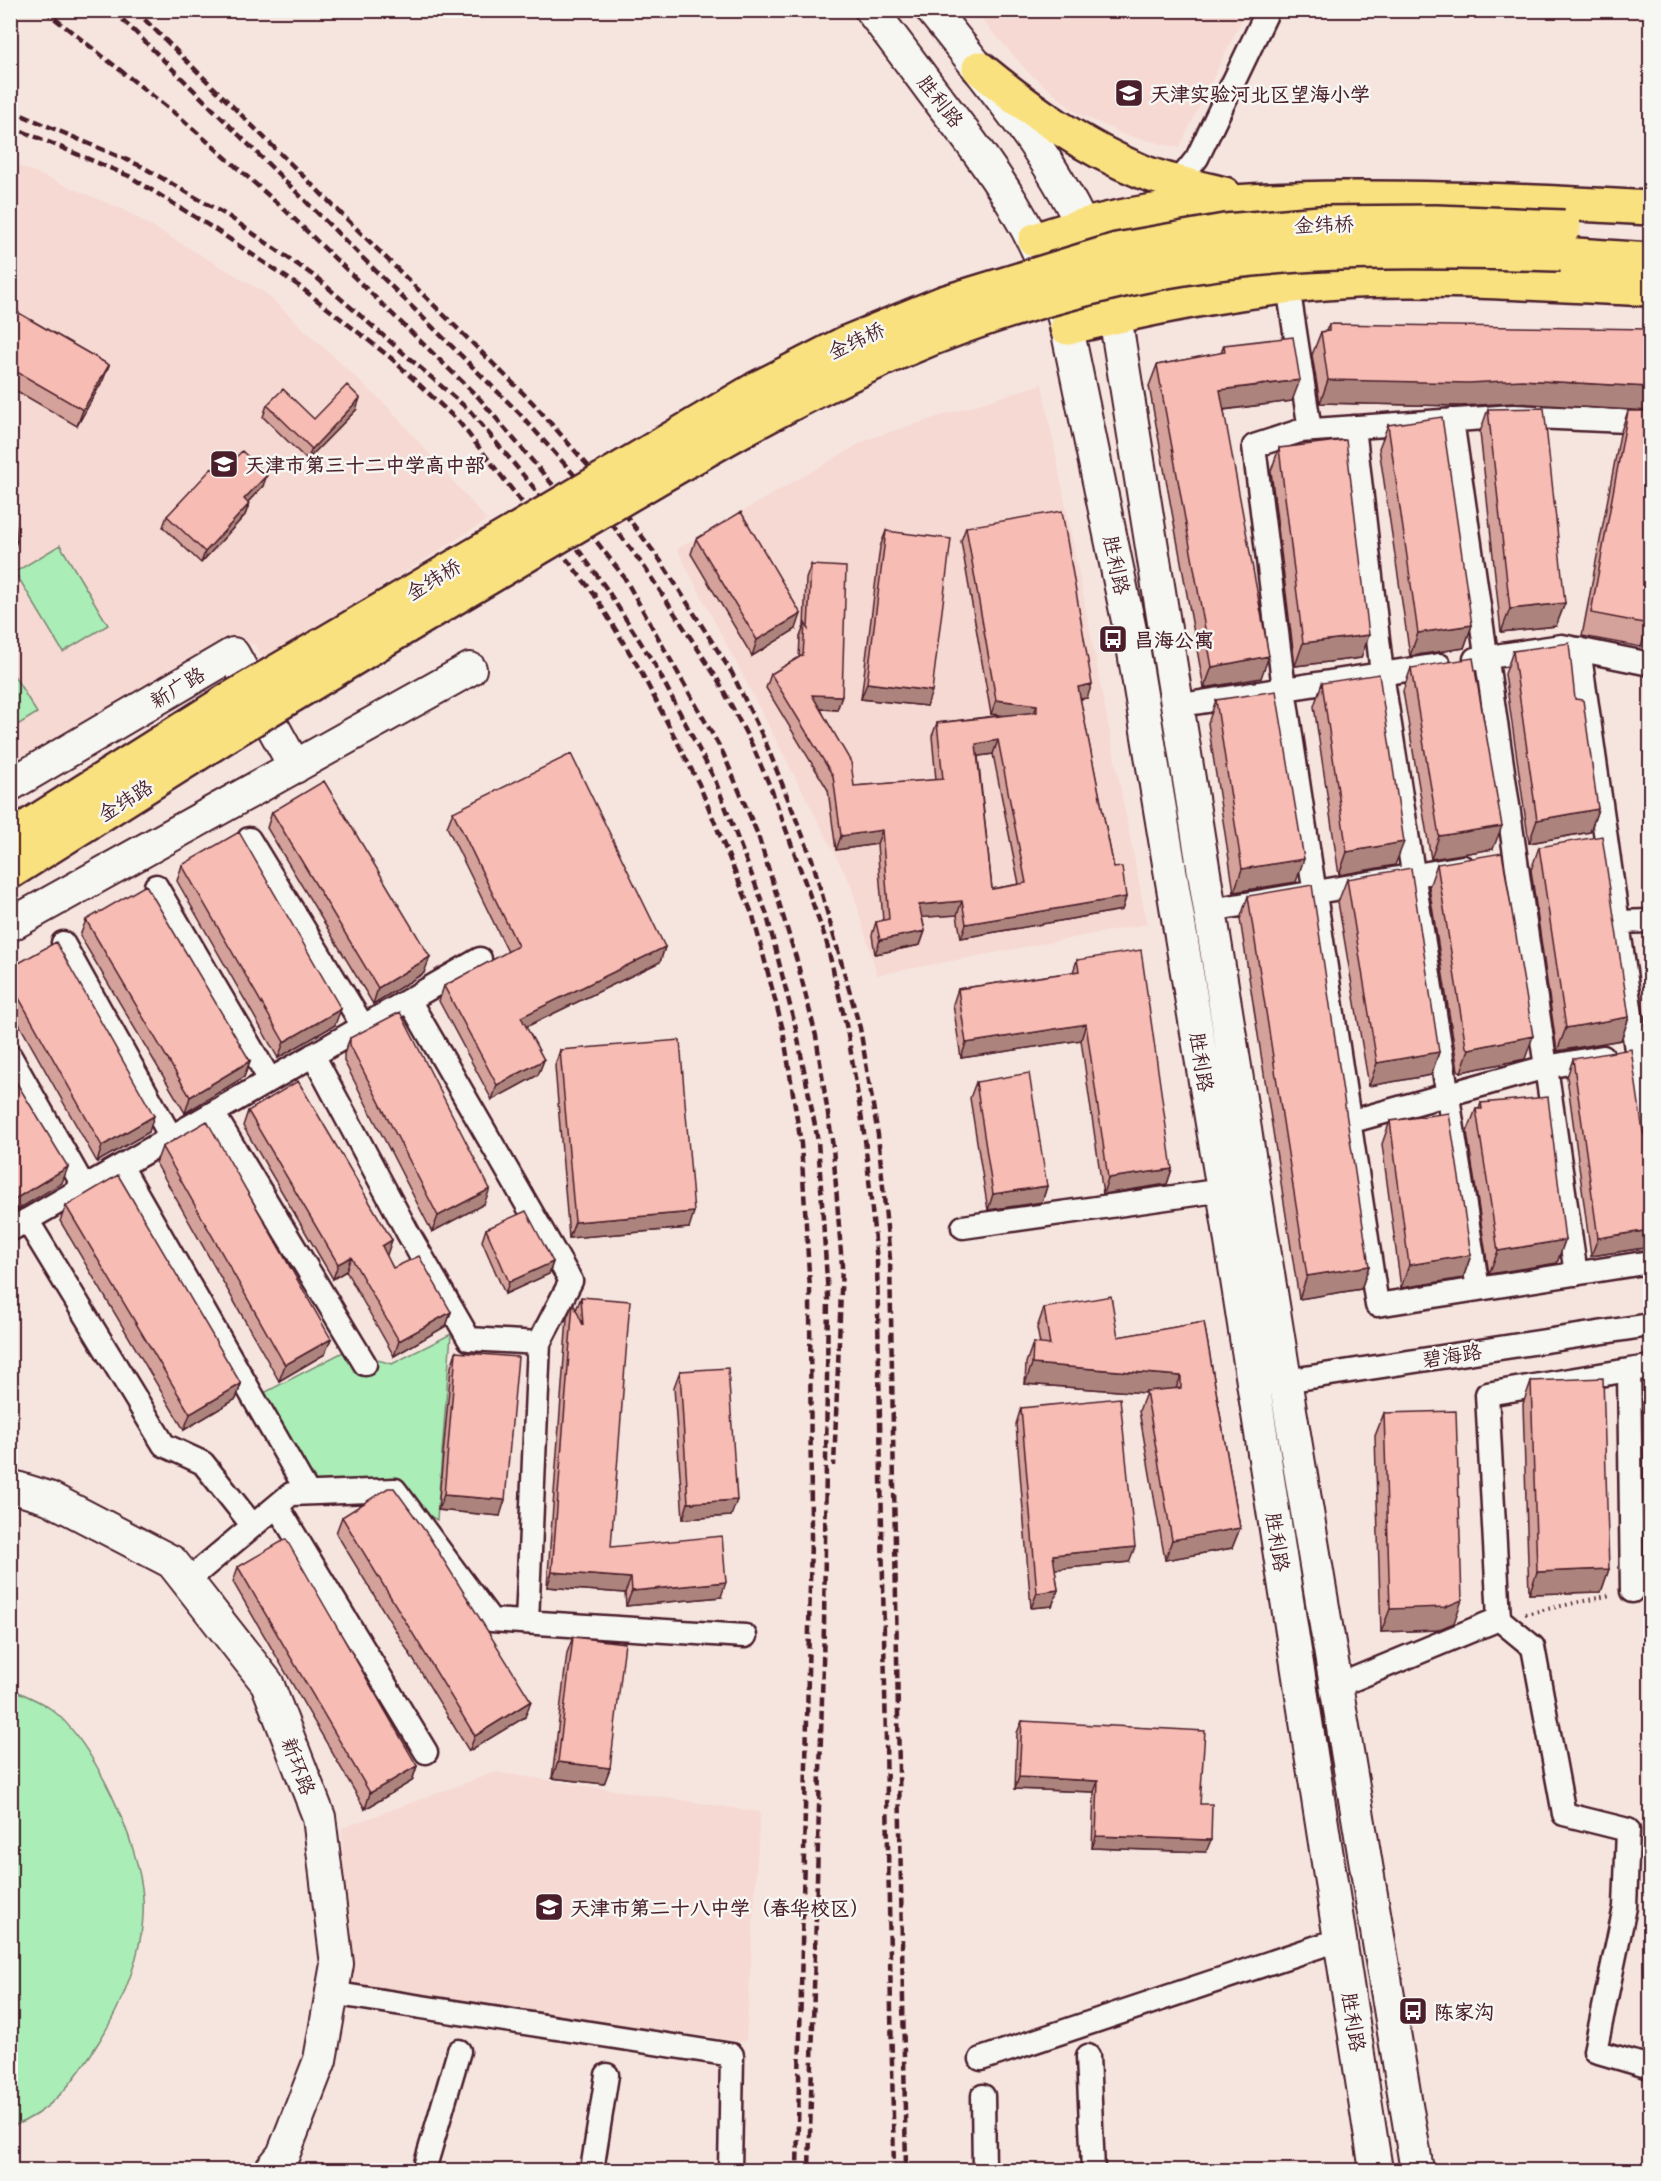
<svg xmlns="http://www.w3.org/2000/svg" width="1661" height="2181" font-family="Delius,'LXGW WenKai TC',sans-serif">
  <rect width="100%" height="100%" fill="#f6e5df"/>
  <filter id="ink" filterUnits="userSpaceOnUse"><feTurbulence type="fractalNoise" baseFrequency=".0167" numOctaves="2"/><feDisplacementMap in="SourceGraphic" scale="12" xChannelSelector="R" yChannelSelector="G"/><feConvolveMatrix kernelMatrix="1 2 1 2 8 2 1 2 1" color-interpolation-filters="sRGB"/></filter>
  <g filter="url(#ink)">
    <!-- built -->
    <path fill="#f6d9d2" d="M974,11h272l-67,137 -54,-13 -48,-22 -49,-41z
      M10,162l114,48 140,82 126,117 97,111 -222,141 -10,-16 -26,-8 -218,126z
      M1042,384l105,540 -270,51 -26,-90 -174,-336 191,-110z
      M495,1772l265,40 -14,230 -400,-57 -4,-157z"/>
    <!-- green -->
    <path fill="#aaedb7" stroke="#7a8671" stroke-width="1.5" d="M60,545l48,80 -45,27 -48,-80z
      M10,669l27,44 -26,16h-1z
      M451,1334l-14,186 -55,-31 -71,1 -53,-94 87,-45 47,13z
      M11,1688c12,7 28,12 40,21 43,32 89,136 92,189 3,50 -21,109 -48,150 -23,36 -44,64 -84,79z"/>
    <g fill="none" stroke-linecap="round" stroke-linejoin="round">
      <!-- street casing -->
      <g stroke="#4a1f2b" stroke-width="27">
        <path id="street" d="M1171,191l26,-33 71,-148
          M1288,286l22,144
          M1452,420l124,854
          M1650,422l-137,-6 -213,15 -46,15 30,243 93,616 273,-43
          M1354,427l28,247 96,615
          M1579,649l71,499
          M1475,659l87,-13 88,18
          M1175,706l264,-41
          M249,839l114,187
          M156,886l114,194
          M1211,910l252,-43
          M1618,922l32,-1
          M63,943l108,194
          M409,1000l162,281 -32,62 -12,279
          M313,1055l95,178 61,106 70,4
          M10,1056l74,131
          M213,1113l152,251
          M1349,1122l197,-55 57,-10
          M121,1166l187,327
          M27,1220l137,225 39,18 50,63
          M963,1227l260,-37
          M10,1230l470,-271
          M1272,1383l378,-58
          M277,1506l149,246
          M187,1581l104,-87 104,-4 96,130 254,16
          M1632,1591l-3,-221 21,-3
          M1499,1619l-12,-225 142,-24
          M1337,1686l162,-67 34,28 31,167 64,16 -3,77 -30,144 55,16
          M331,1993l401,62 -2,115
          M1088,2056l5,114
          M981,2059l360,-120
          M983,2096l1,74
          M424,2170l35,-119
          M592,2170l15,-95"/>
      </g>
      <!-- secondary casing -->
      <g stroke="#4a1f2b" stroke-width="36">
        <path id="secondary" d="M871,10c21,27 41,54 61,81 60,78 108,140 135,237l65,312 91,550 153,980
          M932,10c59,74 124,150 160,238
          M1109,292l6,24 170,1064 132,790
          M10,785l223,-131 62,113
          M10,925l460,-256
          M10,1486l39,12 123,64 95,121 52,134 18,147 -17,96 -37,95 -12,15"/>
      </g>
      <!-- primary casing -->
      <g stroke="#4a1f2b" stroke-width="38">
        <path id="primary" d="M979,68c51,42 103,79 164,104 26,10 54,15 81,22
          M1035,240c101,-35 204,-41 310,-42 102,-1 204,4 305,10
          M1561,254l89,6
          M1067,328c95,-23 190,-42 288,-47 98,-4 197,4 295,8
          M10,838l217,-137
          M10,872l230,-145"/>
      </g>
      <!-- path -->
      <path stroke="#4a1f2b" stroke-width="4" stroke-dasharray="1.5 4.5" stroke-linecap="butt" d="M1646,1605l4,15
        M1525,1614l86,-19"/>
      <!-- street -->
      <use href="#street" stroke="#f6f6f2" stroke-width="22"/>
      <!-- secondary -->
      <use href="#secondary" stroke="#f6f6f2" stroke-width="32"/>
      <!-- primary -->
      <use href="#primary" stroke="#fae180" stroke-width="33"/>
      <!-- rail -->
      <path stroke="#4a1f2b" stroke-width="4.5" stroke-dasharray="9 4.5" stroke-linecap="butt" d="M44,10l138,109 103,91 194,188 73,86 72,93 99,176 35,82 39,126 19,75 17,111 9,119 -8,200
        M113,10l407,404 57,64 68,90 73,112 34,65 20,46 54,149 21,89 18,110 12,122 17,909
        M135,10l398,393 57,65 70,92 72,113 33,68 47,118 48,169 18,107 12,124 16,911
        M10,110l131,56 87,50 89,62 153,133 64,77 72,100 49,77 60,115 51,132 30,117 22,112 10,155 -4,330 -15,544
        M10,126l119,50 87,54 83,56 92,72 68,64 135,172 46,76 59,114 54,132 30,114 18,114 9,145 1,250 -14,631"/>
      <!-- primary-bridge casing -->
      <g stroke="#4a1f2b" stroke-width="38" stroke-linecap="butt">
        <path id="primary-bridge" d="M227,701l529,-312 92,-47 95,-39 174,-53 108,-19 95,-8 116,-1 128,5
          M240,727c117,-71 234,-142 353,-211 101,-60 203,-120 311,-166 83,-36 174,-62 262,-79 131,-24 263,-20 395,-17"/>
      </g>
      <!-- primary-bridge -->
      <use href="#primary-bridge" stroke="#fae180" stroke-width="33"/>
    </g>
    <!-- wall -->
    <path fill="#d4a29a" stroke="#4a1f2b" stroke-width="1.5" fill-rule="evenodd" d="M10,308l99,57 -6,15 -26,46 -67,-39z
      M1329,324l321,87 -136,-8 -53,3 -141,-3 -8,-48 9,-23 5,-1z
      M1224,345l68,56 -68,9 37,268 -57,10 -55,-302 8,-21 64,-12z
      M267,405l47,14 42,-9 -49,50 -44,-43z
      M1488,409l77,194 -9,23 -55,6 -21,-200z
      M1628,411l21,213 -8,23 -59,-11 38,-202z
      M1388,425l84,200 -8,23 -54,8 -31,-208z
      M1279,448l82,210 -66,8 -24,-195z
      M219,475l44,11 -15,16 1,2 -4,11 -44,48 -38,-36 4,-11z
      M966,527l121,171 -7,1 34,169 12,29 -4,13 -161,28 -4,-23 -35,2 3,14 -5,14 -45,9 -3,-19 4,-13 7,-1 -6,-77 -41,6 -8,-60 -62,-102 5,-14 28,-16 1,-21 4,-11 2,-47 5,-14 31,131 -5,14 -16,-1 33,77 82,-6 -4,-44 5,-13 66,-8 -12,-1 -30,-173zM993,754l26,130 -27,5 -14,-133z
      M886,531l41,175 -66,-7 19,-152z
      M696,539l100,90 -44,27 -61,-102z
      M1513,651l62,48 23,110 -8,23 -61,11 -24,-169z
      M1411,668l82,181 -62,10 -28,-168z
      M1322,683l73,182 -56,10 -25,-169z
      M1216,700l80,182 -62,10 -26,-169z
      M272,812l152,161 -51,31 -106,-176z
      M453,812l212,135 -5,15 -134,65 18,33 -6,15 -46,25 -53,-99 5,-15 64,-34 -61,-125z
      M1539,847l90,170 -8,23 -64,11 -26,-181z
      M1437,864l88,195 -64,13 -3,-2 -29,-183z
      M182,865l153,160 -57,33 -101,-177z
      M1347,879l92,173 -8,23 -62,11 -31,-184z
      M1248,896l121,370 -8,23 -62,10 -59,-380z
      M86,920l164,141 -6,16 -59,36 -105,-177z
      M1077,960l95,209 -5,15 -64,10 -22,-154 -120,18 -8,-54 5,-15 115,-17z
      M10,968l139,164 -52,30 -87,-154z
      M350,1038l134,166 -52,28 -88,-171v-7z
      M560,1050l129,178 -120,10 -14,-172z
      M1573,1059l70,73 5,11h2v104l-59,9 -24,-179z
      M976,1082l71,104 -5,16 -54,8 -18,-112z
      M1481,1103l84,137 -8,23 -68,11 -22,-142 9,-23h3z
      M248,1111l144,129 -6,15 7,13 58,44 -5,14 -52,30 -48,-85 -13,8 -90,-153z
      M1390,1121l81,134 -8,23 -62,10 -19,-144z
      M162,1147l163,207 -46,27 -123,-218z
      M66,1206l175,178 -5,15 -52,31 -124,-209z
      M486,1229l67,33 -4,12 -44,20 -23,-53z
      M581,1297l30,250 110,50 -95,9 -1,-13 -78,-6 20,-269 6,-15 3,7z
      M1044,1308l74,29 86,-15 36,206 -8,20 -67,12 -26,-149 7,-18 -121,-9 1,-21 7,-20 7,1 -3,-16z
      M456,1352l44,164 -62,-6 13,-143z
      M680,1371l51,145 -48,3 -9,-132z
      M1531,1381l78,188 -8,23 -72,2 -6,-190z
      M1021,1408l108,154 -74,7 3,21 -6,16 -21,2 -15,-184z
      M1384,1413l70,210 -17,7 -56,2 -6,-196z
      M342,1517l183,200 -56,34 -133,-218z
      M238,1567l179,199 -5,15 -47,28 -132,-227z
      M573,1637l37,131 -6,16 -52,-6 15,-125z
      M1022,1721l178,83 6,48 -114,-4 2,-56 -79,-3 2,-56z"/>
    <!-- shaded-wall -->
    <path fill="#ad847d" stroke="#4a1f2b" stroke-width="1.5" d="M109,365l-6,15 -26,46 6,-16z
      M1300,380l-8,21 -79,10 7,-21z
      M1328,380h194l128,7v24l-136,-8 -53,3 -141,-3z
      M360,398l-4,12 -49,50 5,-11z
      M267,475l-4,11 -23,24 4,-11z
      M249,504l-4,11 -44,48 4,-11z
      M17,541l-6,16h-1v-15z
      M1565,603l-9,23 -55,6 9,-23z
      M801,614l-5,15 -44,27 5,-16z
      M1472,625l-8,23 -54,8 8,-23z
      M1369,635l-8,23 -66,8 8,-23z
      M1269,656l-8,22 -57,10 8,-21z
      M867,683l65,8 -5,15 -66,-7z
      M1092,684l-5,14 -14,2 5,-13z
      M812,695l30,1 -5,14 -29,-2z
      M996,700l41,5 -5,14 -41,-5z
      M998,740l-5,14 -21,3 4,-13z
      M1598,809l-8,23 -61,11 8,-23z
      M1502,826l-9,23 -62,10 8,-23z
      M882,830l-5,14 -41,6 5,-14z
      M1404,842l-9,23 -56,10 8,-23z
      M1304,859l-8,23 -62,10 8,-23z
      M1126,897l-4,13 -161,28 5,-14z
      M962,901l-5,14 -43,3 5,-13z
      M925,931l-5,14 -45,9 5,-14z
      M665,947l-5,15 -145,70 6,-15z
      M430,957l-6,16 -51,31 5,-16z
      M341,1009l-6,16 -57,33 6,-16z
      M1629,1017l-8,23 -64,11 9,-23z
      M1086,1024l-5,16 -120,18 5,-15z
      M1533,1036l-8,23 -64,13 8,-23z
      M1439,1052l-8,23 -62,11 8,-23z
      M544,1060l-6,15 -46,25 5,-15z
      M250,1061l-6,16 -59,36 5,-16z
      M154,1116l-5,16 -52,30 5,-16z
      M68,1167l-6,16 -52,31v-12z
      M1172,1169l-5,15 -64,10 5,-16z
      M1047,1186l-5,16 -54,8 5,-16z
      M490,1189l-6,15 -52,28 6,-16z
      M694,1212l-5,16 -120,10 6,-16z
      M1650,1230v17l-59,9 7,-18z
      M392,1240l-5,15 -10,5 5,-14z
      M1565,1240l-8,23 -68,11 9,-23z
      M1471,1255l-8,23 -62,10 8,-23z
      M351,1257l-5,14 -13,8 5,-15z
      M553,1262l-4,12 -44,20 4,-12z
      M1369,1266l-8,23 -62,10 8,-23z
      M451,1312l-5,14 -52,30 5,-15z
      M331,1339l-6,15 -46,27 6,-16z
      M1032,1364l149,12 -8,20 -27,-5v2l-121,-9z
      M241,1384l-5,15 -52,31 6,-16z
      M444,1495l61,5 -5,16 -62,-6z
      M737,1500l-6,16 -48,3 5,-16z
      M1240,1528l-8,20 -67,12 7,-20z
      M1135,1547l-6,15 -81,8 5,-15z
      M1609,1569l-8,23 -72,2 8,-22z
      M552,1572l79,6 -6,15 -78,-6z
      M726,1582l-5,15 -95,9 6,-15z
      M1058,1590l-6,16 -21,2 6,-15z
      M1462,1600l-8,23 -17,7 -56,2 9,-23z
      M531,1701l-6,16 -56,34 6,-15z
      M558,1762l52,6 -6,16 -52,-6z
      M417,1766l-5,15 -47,28 5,-16z
      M1019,1777l79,4 -4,11 -79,-3z
      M1096,1836l115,4 -5,12 -114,-4z"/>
    <!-- building -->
    <path fill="#f7bcb3" stroke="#4a1f2b" stroke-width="1.5" fill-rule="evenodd" d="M10,308l99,57 -26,45 -73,-42z
      M1329,324l321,5v58l-128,-7 -53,3 -141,-3 -7,-48 8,-1z
      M1293,337l7,43 -80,10 49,266 -57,11 -55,-302 68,-13 -1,-7z
      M347,385l13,13 -48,51 -45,-44 16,-16 31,30z
      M1544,408l21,195 -55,6 -22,-200z
      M1628,411h22v207l-1,6 -58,-11z
      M1442,417l30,208 -54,8 -30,-208z
      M1346,440l23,195 -66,8 -24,-195z
      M242,451l25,24 -23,24 5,5 -44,48 -38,-36 45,-48 7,7z
      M10,478l7,63 -7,1z
      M1062,511l30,173 -14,3 36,181 8,-1 4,30 -160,27 -4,-23 -43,4 6,26 -45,9 -4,-18 13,-3 -7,-89 -41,6 -8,-60 -62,-102 32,-19 2,-32 3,6 3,-64 35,2 -4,129 -30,-1 39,67 3,24 89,-7 -6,-56 100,-11v-7l-41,-5 -30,-173zM998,740l28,143 -34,6 -16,-145z
      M741,512l60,102 -44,26 -61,-101z
      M886,531l65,8 -19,152 -65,-8z
      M1569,643l6,56 8,1 15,109 -61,11 -24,-169z
      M1473,658l29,168 -63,10 -28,-168z
      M1379,674l25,168 -57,10 -25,-169z
      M1276,691l28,168 -62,10 -26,-169z
      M571,754l94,193 -144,70 23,43 -47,25 -53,-99 74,-40 -65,-134z
      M324,781l106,176 -52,31 -106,-176z
      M239,832l102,177 -57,33 -102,-177z
      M1602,836l27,181 -63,11 -27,-181z
      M1502,853l31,183 -64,13 -3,-2 -29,-183z
      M1411,868l28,184 -62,11 -30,-184z
      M146,885l104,176 -60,36 -104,-177z
      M1312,885l57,381 -62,10 -59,-380z
      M56,942l98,174 -52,30 -92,-164v-14z
      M1141,950l31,219 -64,9 -22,-154 -120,19 -8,-54 121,-18 -2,-11z
      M400,1012l90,177 -52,27 -88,-171v-7z
      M680,1040l14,172 -119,10 -15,-172z
      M1631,1049l12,83 5,11h2v87l-52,8 -25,-179z
      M10,1072l58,95 -58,35z
      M1029,1073l18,113 -54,8 -17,-112z
      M298,1081l94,159 -10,6 11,22 26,-12 32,56 -52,29 -48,-84 -13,7 -90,-153z
      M1548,1097l17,143 -67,11 -22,-142h6l-1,-6z
      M1449,1113l22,142 -62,10 -19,-144z
      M207,1121l124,218 -46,26 -123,-218z
      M118,1175l123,209 -51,30 -124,-208z
      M526,1211l27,51 -44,20 -23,-53z
      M1111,1296l7,41 86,-15 36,206 -68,12 -26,-149 35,-3v-12l-149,-12 1,-21 17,2 -6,-37z
      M581,1297l49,4 -19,246 111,-11 4,46 -94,9 -1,-13 -79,-6 21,-269 10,22z
      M456,1352l62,5 -13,143 -61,-5z
      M728,1368l9,132 -49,3 -8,-132z
      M1603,1378l6,191 -72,3 -6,-191z
      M1120,1398l15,149 -82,8 5,35 -21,3 -16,-185z
      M1456,1411l6,189 -17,7 -55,2 -6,-196z
      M388,1488h6l34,47 103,166 -56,35 -133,-219z
      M286,1539l131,227 -47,27 -132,-226z
      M573,1637l52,6 -15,125 -52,-6z
      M1022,1721l183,10 -5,73h12l-1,36 -115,-4 2,-55 -79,-4z"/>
  </g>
  <!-- icons -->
  <defs>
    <g id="school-square" transform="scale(1.5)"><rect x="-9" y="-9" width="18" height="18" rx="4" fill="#4a1f2b" stroke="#f6f6f2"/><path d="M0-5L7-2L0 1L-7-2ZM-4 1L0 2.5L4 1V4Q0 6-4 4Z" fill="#fff"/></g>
    <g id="bus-square" transform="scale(1.5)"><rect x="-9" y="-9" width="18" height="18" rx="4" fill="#4a1f2b" stroke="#f6f6f2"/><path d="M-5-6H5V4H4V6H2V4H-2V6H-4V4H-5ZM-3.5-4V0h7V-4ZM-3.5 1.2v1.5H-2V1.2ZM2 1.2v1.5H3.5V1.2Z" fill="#fff"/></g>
  </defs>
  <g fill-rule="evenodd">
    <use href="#school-square" x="1129" y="93"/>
    <use href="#school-square" x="224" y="464"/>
    <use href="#bus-square" x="1113" y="639"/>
    <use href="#school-square" x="549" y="1907"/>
    <use href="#bus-square" x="1413" y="2011"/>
  </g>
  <g text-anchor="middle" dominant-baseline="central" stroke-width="5" stroke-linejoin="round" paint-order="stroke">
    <!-- poi labels -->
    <g font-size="20" font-weight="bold" fill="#4a1f2b" stroke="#f6f6f2" text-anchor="start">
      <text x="1150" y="93">天津实验河北区望海小学</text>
      <text x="245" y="464">天津市第三十二中学高中部</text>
      <text x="1134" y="639">昌海公寓</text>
      <text x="570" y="1907">天津市第二十八中学（春华校区）</text>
      <text x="1434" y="2011">陈家沟</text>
    </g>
    <!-- street labels -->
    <g font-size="20" fill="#4a1f2b" stroke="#f6f6f2">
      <text transform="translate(941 101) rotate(52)">胜利路</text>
      <text transform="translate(1324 224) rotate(-2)">金纬桥</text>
      <text transform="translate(856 340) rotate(-25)">金纬桥</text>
      <text transform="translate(1117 565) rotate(78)">胜利路</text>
      <text transform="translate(433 579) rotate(-31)">金纬桥</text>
      <text transform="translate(177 687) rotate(-31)">新广路</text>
      <text transform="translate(125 800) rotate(-32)">金纬路</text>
      <text transform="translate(1202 1062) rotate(81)">胜利路</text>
      <text transform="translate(1452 1355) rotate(-9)">碧海路</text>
      <text transform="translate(1278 1542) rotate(81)">胜利路</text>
      <text transform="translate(299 1766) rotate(69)">新环路</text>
      <text transform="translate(1354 2022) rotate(81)">胜利路</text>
    </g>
  </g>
  <!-- margin -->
  <rect width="1661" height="2181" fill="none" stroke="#f6f6f2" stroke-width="36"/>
  <rect x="18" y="18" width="1625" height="2145" fill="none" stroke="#4a1f2b" stroke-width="2" filter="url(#ink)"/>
</svg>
